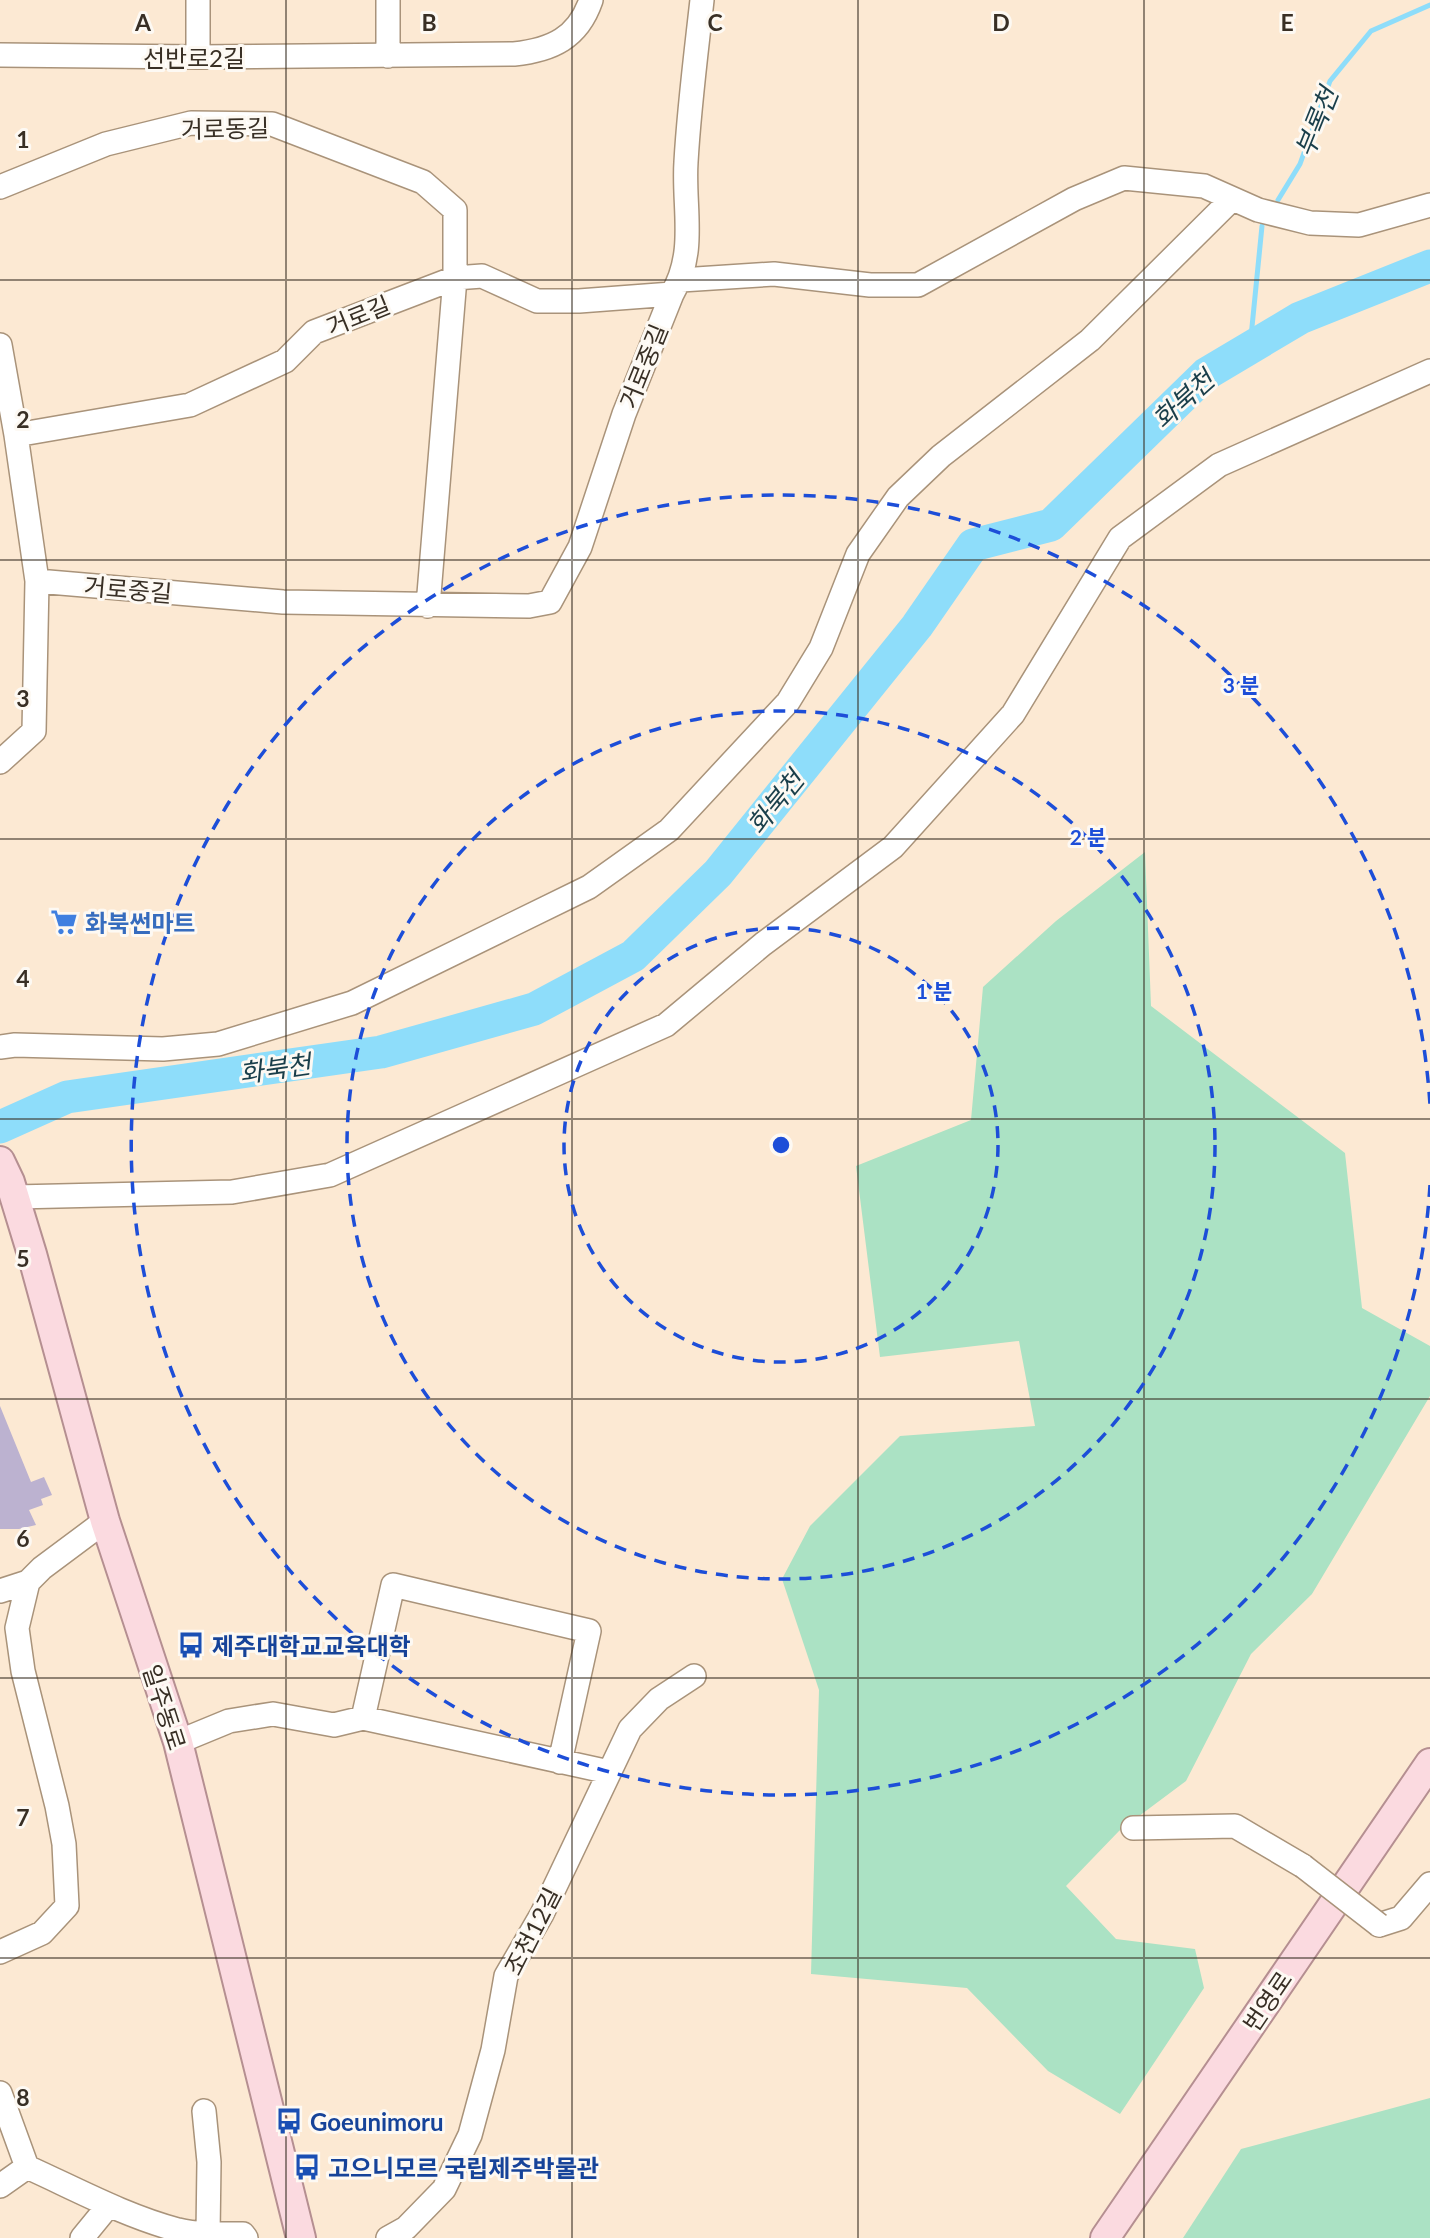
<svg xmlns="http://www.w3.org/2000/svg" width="1430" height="2238" font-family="Lato,'Noto Sans KR',sans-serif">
  <rect width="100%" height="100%" fill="#fce9d3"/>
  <!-- green -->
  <path fill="#abe2c4" d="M1145,852l6,154 194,147 17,155 68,38v50l-118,198 -61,60 -65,127 -67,50 -53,55 50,53 79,10 9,39 -84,126 -72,-43 -81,-83 -156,-14 8,-284 -37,-111 28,-53 90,-90 135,-10 -16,-85 -139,16 -24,-191 115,-46 12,-133 73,-66z
    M1430,2098v140h-247l58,-89z"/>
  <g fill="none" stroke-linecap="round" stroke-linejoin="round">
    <!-- stream -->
    <path stroke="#8eddfa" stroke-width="5" d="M1278,200l22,-36 30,-83 41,-50 59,-26
      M1250,347l12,-121"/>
    <!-- river -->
    <path stroke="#8eddfa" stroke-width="33" d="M0,1127l67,-30 314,-45 153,-43 99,-53 85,-83 199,-247 56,-81 78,-20 155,-151 94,-56 130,-52"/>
  </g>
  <!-- building -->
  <path fill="#bcb2d0" d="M0,1406l31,76 13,-5 8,18 -11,4 2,6 -14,5 7,15 -17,4h-19z"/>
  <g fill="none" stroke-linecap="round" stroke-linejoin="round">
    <!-- minor casing -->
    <g stroke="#a9937a" stroke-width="26">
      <path id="minor" d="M198,0v57
        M0,55l198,2 316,-3c38,-4 64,-16 77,-54
        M388,56v-56
        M0,187l106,-43 85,-21 81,1 151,58 32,28v68l-27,328
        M681,280l93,-6 96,11h48l156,-86 50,-21 80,8 54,24 52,13 49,2 71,-20
        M0,345l16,90 21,146 -3,150 -34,31
        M16,435l174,-30 95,-44 29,-29 141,-54 27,-2 55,25h42l93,-7
        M37,581l246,21 246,4 21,-4 30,-55 44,-133 48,-120c25,-42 11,-87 14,-132 3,-54 10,-108 16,-162
        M0,1047l15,-2 148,4 55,-5 134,-41 237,-116 80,-57 119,-128 33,-54 37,-94 40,-57 43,-41 149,-116 142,-141
        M15,1197l217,-5 98,-17 336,-150 97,-81 130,-97 120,-133 107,-176 99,-73 211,-94
        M0,1591l28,-9
        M363,1718l30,-133 196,46 -29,131
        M178,1742l51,-21 44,-7 61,11 29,-7 246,54
        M1133,1828l102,-2 68,40
        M1379,1925l22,-7 29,-34
        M0,1952l42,-19 25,-27 -3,-62 -7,-38 -34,-135 -6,-43 11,-46 14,-14 63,-47
        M0,2093l27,74c49,22 98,49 151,63 21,5 43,4 65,4l3,4
        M204,2111l5,51 -1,72
        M0,2186l27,-19
        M82,2238l27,-33
        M388,2238l18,-10 38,-39 26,-54 23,-85 13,-74 36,-62 88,-185 29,-30 35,-23"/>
    </g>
    <!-- major casing -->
    <g stroke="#b58f91" stroke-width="32">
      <path id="major" d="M0,1161l10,21 22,72 73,267 73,221 123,496
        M1105,2238l325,-475"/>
    </g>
    <!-- minor -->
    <use href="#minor" stroke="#fff" stroke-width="23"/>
    <!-- major -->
    <use href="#major" stroke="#fbdae0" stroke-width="28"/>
    <!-- minor-bridge casing -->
    <g stroke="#a9937a" stroke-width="26" stroke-linecap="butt">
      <path id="minor-bridge" d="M1303,1866l76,59"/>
    </g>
    <!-- minor-bridge -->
    <use href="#minor-bridge" stroke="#fff" stroke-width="23"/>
  </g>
  <!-- grid -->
  <path fill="none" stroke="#382f25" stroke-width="2" stroke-opacity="0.55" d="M286,0v2238M572,0v2238M858,0v2238M1144,0v2238M0,280h1430M0,560h1430M0,839h1430M0,1119h1430M0,1399h1430M0,1678h1430M0,1958h1430"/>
  <!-- distance rings -->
  <g fill="none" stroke="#1d4ed8" stroke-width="3.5" stroke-dasharray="12 9">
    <circle cx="781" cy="1145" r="217"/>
    <circle cx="781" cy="1145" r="434"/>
    <path d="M1430 1185A650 650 0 1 1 1430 1105"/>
  </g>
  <!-- icons -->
  <defs>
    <g id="supermarket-bare" transform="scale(2.1)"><path d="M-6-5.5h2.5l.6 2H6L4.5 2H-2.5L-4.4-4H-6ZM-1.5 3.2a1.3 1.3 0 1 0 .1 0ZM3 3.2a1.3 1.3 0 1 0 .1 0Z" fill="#3f7fe0" stroke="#fdf9f3" stroke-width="2.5" paint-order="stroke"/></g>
    <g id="bus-bare" transform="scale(2.1)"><path d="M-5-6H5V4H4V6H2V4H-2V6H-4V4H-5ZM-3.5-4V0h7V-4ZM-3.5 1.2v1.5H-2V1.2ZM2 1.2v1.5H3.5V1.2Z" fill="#1a4fb4" stroke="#fdf9f3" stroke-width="2.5" paint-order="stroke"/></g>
  </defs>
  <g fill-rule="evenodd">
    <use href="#supermarket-bare" x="64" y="922"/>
    <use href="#bus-bare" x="191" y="1645"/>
    <use href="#bus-bare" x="289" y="2121"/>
    <use href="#bus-bare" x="307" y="2167"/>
  </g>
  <g text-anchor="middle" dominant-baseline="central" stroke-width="6" stroke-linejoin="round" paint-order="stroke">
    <!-- street labels -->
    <g font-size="24" fill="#382f25" stroke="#fdf9f3">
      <text x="194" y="57">선반로2길</text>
      <text transform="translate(225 128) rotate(-1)">거로동길</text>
      <text transform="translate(358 315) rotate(-22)">거로길</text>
      <text transform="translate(643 366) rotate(-68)">거로중길</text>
      <text transform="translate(128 589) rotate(5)">거로중길</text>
      <text transform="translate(165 1707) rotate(72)">일주동로</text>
      <text transform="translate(532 1931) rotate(-63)">조천12길</text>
      <text transform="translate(1267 2001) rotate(-56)">번영로</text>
    </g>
    <!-- shop labels -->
    <g font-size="24" font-weight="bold" fill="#366cbe" stroke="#fdf9f3" text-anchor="start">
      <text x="85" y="922">화북썬마트</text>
    </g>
    <!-- transit labels -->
    <g font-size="24" font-weight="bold" fill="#164399" stroke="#fdf9f3" text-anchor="start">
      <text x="212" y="1645">제주대학교교육대학</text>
      <text x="310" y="2121">Goeunimoru</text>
      <text x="328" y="2167">고으니모르 국립제주박물관</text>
    </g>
    <!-- water labels -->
    <g font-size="26" font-style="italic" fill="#193e4a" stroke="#fdf9f3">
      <text transform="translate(1316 122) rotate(-68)">부록천</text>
      <text transform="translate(1183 399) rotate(-42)">화북천</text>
      <text transform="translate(775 802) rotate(-51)">화북천</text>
      <text transform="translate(275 1068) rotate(-8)">화북천</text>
    </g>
  </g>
  <g font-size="23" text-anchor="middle" font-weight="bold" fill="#382f25" stroke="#fdf9f3" stroke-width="6" stroke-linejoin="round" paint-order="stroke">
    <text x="143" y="31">A</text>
    <text x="429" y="31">B</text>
    <text x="715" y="31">C</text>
    <text x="1001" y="31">D</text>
    <text x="1287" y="31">E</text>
    <text x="23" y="148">1</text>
    <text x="23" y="428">2</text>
    <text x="23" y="707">3</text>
    <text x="23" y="987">4</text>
    <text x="23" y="1267">5</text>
    <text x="23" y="1547">6</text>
    <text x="23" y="1826">7</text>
    <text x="23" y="2106">8</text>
  </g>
  <circle cx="781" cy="1145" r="10" fill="#1d4ed8" stroke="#fdf9f3" stroke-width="3.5"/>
  <g font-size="21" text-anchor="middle" font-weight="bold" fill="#1d4ed8" stroke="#fdf9f3" stroke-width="6" stroke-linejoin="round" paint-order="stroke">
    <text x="1241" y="693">3 분</text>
    <text x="1088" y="845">2 분</text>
    <text x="934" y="999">1 분</text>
  </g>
</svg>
